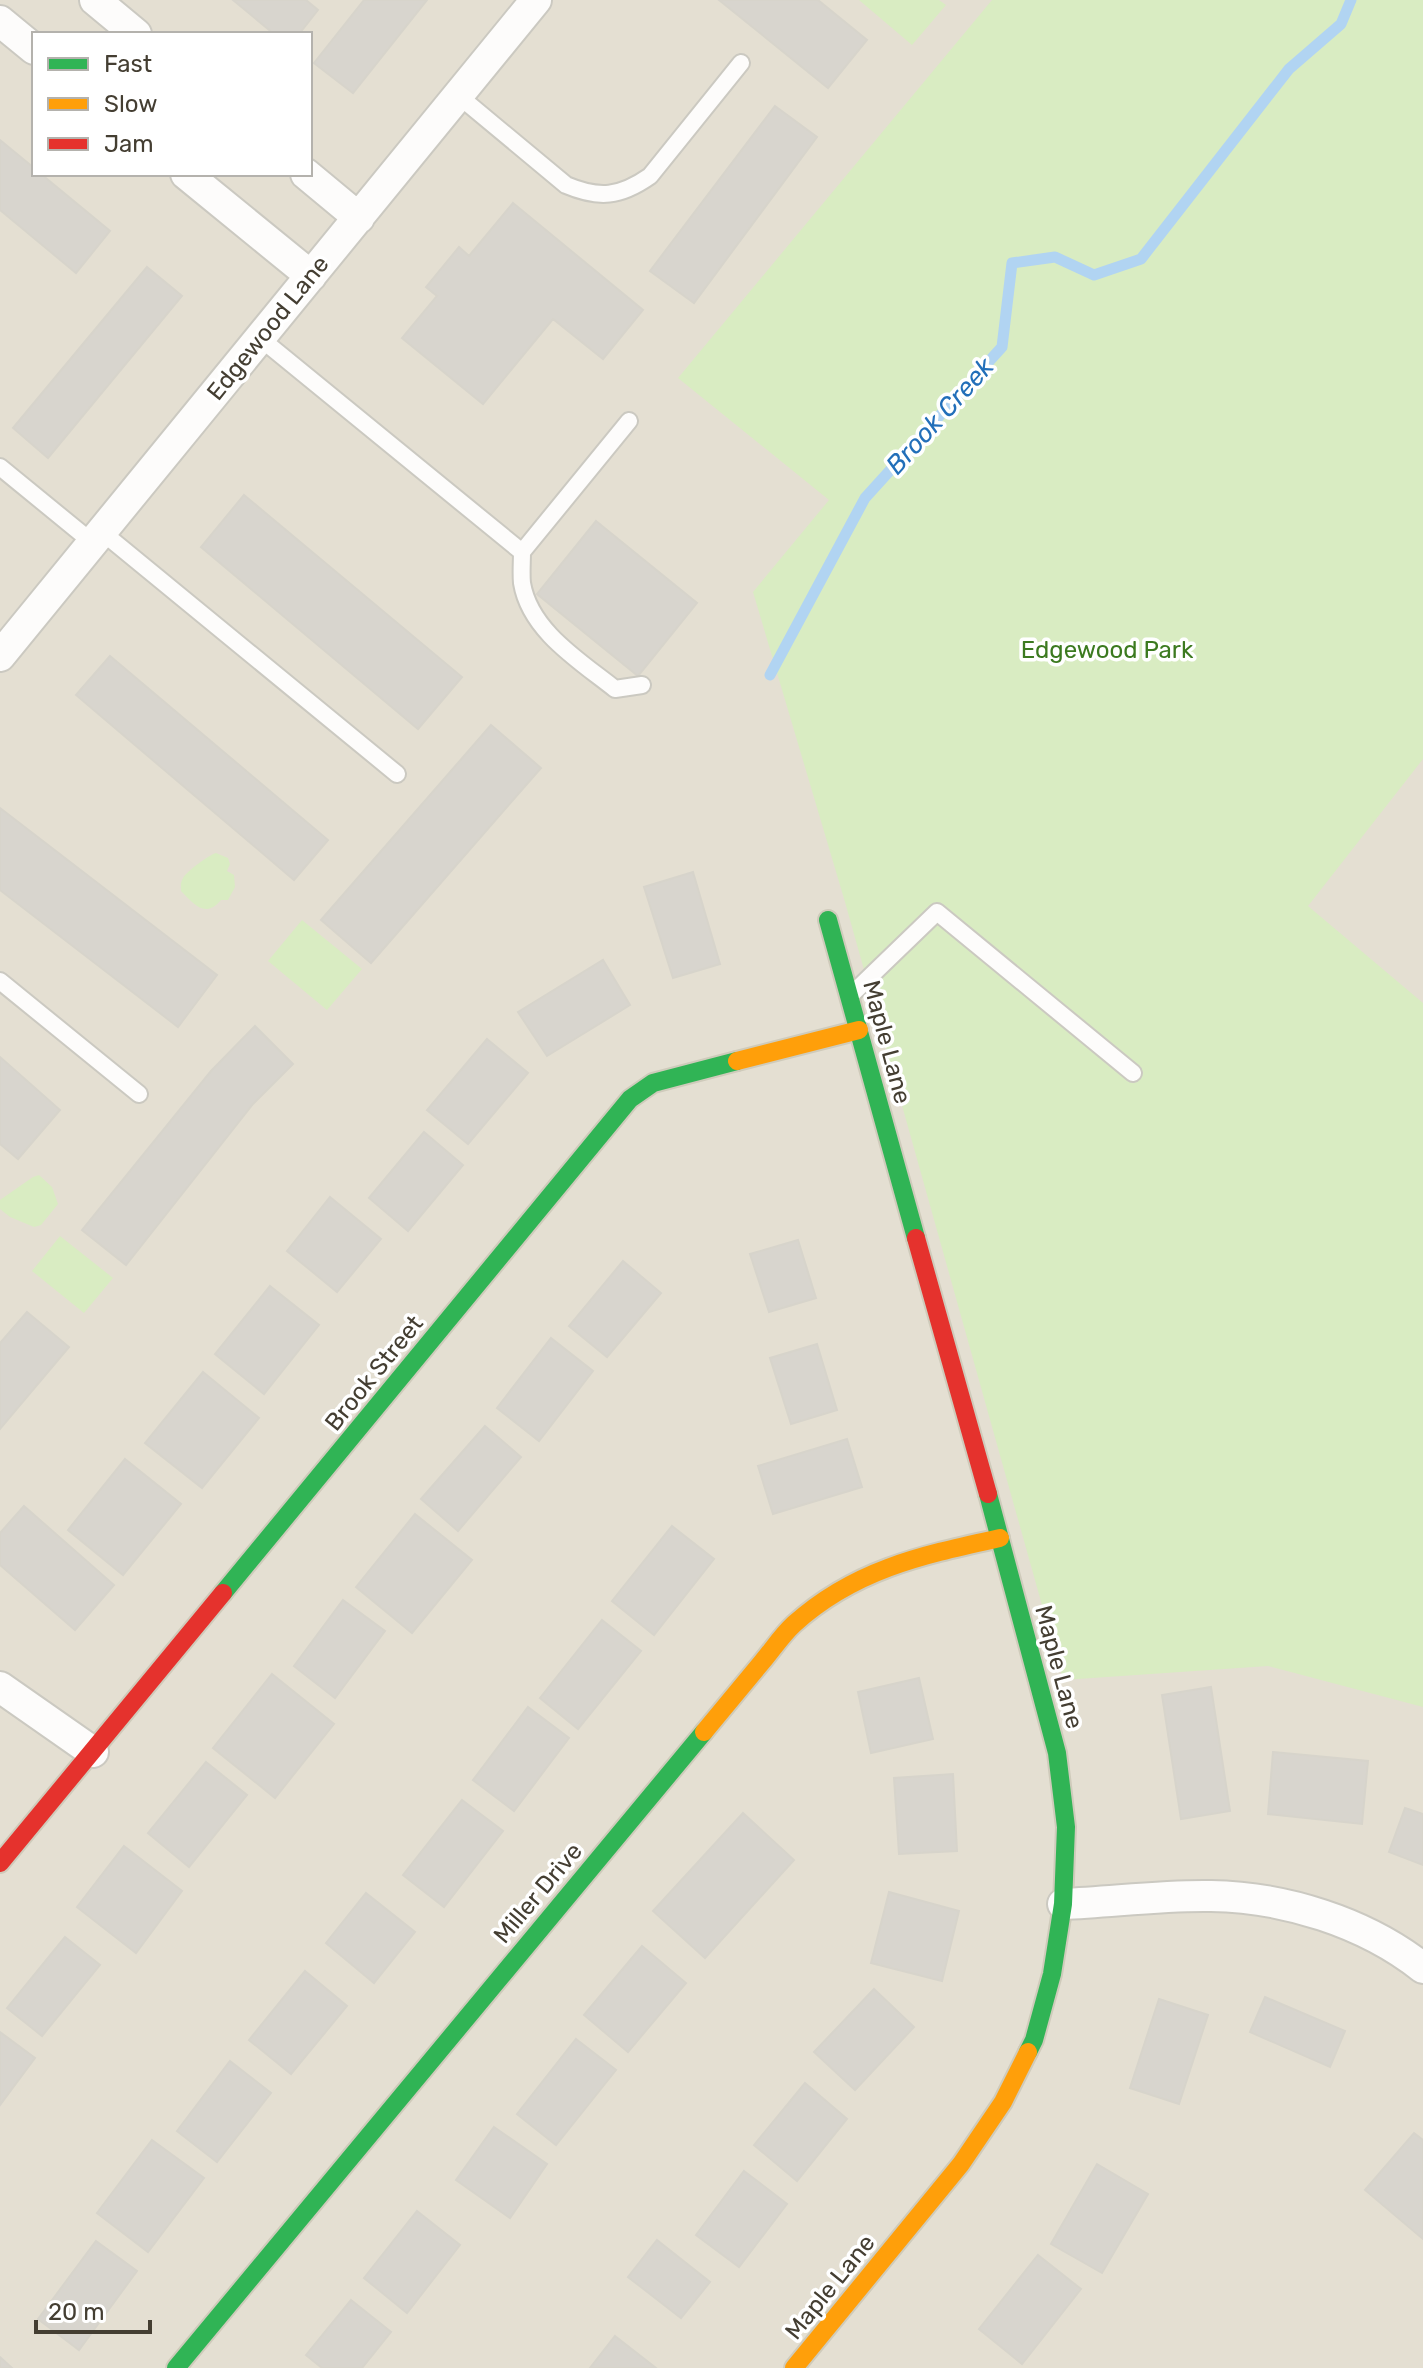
<svg xmlns="http://www.w3.org/2000/svg" width="1423" height="2368" font-family="Rubik,sans-serif">
  <rect width="100%" height="100%" fill="#efede5"/>
  <!-- residential -->
  <path fill="#e4dfd2" fill-rule="evenodd" d="M0,0h1423v2368h-1423zM34,34h276v140h-276z"/>
  <!-- green -->
  <path fill="#d9ecc2" d="M859,0h80l7,5 -34,40z
    M992,0h431v759l-115,147 115,97v704l-155,-41 -205,14 -218,-778 -92,-310 76,-92 -151,-122z
    M216,853l12,5 2,6 -3,7 7,4 1,12 -7,13h-7c-16,19 -27,4 -40,-9 0,-6 -1,-7 2,-13 4,-7 26,-23 33,-25z
    M302,920l60,49 -35,41 -59,-49z
    M39,1175l13,12 6,17 -17,21 -7,2 -24,-10 -10,-8v-9l33,-23z
    M60,1236l53,42 -29,35 -52,-42z"/>
  <g fill="none" stroke-linecap="round" stroke-linejoin="round">
    <!-- stream -->
    <path stroke="#b1d4f2" stroke-width="11" d="M770,675l95,-177 137,-151 10,-84 43,-6 39,18 47,-16 148,-190 52,-45 10,-24"/>
  </g>
  <!-- building -->
  <path fill="#d8d5ce" stroke="#d7d4cb" stroke-width="2" d="M233,0h73l12,10 -19,24h-25z
    M364,0h63l-74,93 -39,-30z
    M719,0h99l49,40 -39,48z
    M775,106l42,31 -123,166 -44,-32z
    M0,140l34,28v6h7l69,57 -34,42 -76,-63z
    M513,203l130,107 -40,49 -50,-40 -70,85 -81,-66 35,-42 -11,-9 33,-40 10,9z
    M147,267l35,29 -134,162 -35,-30z
    M244,495l218,182 -44,52 -217,-182z
    M596,521l101,82 -59,73 -101,-82z
    M110,656l218,184 -34,40 -218,-185z
    M491,725l50,43 -170,195 -50,-43z
    M0,808l217,167 -39,52 -178,-137z
    M693,872l27,92 -47,14 -29,-91z
    M603,960l27,45 -83,51 -29,-44z
    M255,1026l38,38 -40,40 -127,161 -44,-35 129,-159z
    M487,1039l41,34 -60,71 -41,-34z
    M0,1057l60,53 -42,49 -18,-15z
    M424,1132l39,33 -55,66 -39,-33z
    M330,1197l51,42 -44,53 -50,-41z
    M798,1240l18,58 -47,14 -19,-58z
    M623,1261l38,32 -54,64 -38,-31z
    M270,1286l49,39 -55,69 -49,-40z
    M27,1312l42,35 -69,82v-86z
    M551,1338l42,33 -54,70 -42,-33z
    M817,1344l20,66 -46,14 -21,-66z
    M203,1372l56,46 -57,70 -57,-45z
    M485,1426l36,31 -63,74 -37,-32z
    M847,1439l15,48 -89,27 -15,-48z
    M125,1459l56,45 -58,71 -55,-45z
    M24,1506l90,79 -39,45 -75,-65v-32z
    M415,1514l57,46 -60,73 -56,-46z
    M672,1526l42,33 -60,76 -42,-34z
    M343,1600l42,31 -50,67 -41,-32z
    M602,1620l39,31 -63,78 -38,-31z
    M272,1674l62,50 -59,74 -62,-50z
    M919,1678l14,61 -62,14 -13,-61z
    M1211,1687l19,124 -49,8 -19,-124z
    M528,1707l41,31 -55,73 -41,-31z
    M1273,1752l95,9 -6,63 -94,-10z
    M206,1762l41,33 -58,72 -41,-34z
    M953,1774l4,77 -58,3 -5,-76z
    M462,1800l41,31 -59,76 -41,-32z
    M1405,1808l18,6v51l-34,-13z
    M743,1813l51,47 -89,98 -52,-47z
    M124,1846l58,45 -46,62 -59,-46z
    M889,1892l70,19 -17,70 -71,-18z
    M366,1893l49,39 -41,51 -48,-40z
    M65,1937l35,28 -58,71 -35,-28z
    M642,1946l44,37 -58,69 -44,-37z
    M305,1971l42,35 -56,68 -42,-34z
    M874,1989l40,38 -59,63 -41,-38z
    M1265,1997l80,34 -15,36 -80,-35z
    M1159,1999l49,16 -29,89 -49,-16z
    M0,2032l35,26 -35,47z
    M576,2039l40,31 -60,75 -39,-31z
    M230,2061l41,32 -54,69 -40,-31z
    M805,2083l42,36 -50,62 -43,-36z
    M494,2127l53,37 -37,54 -54,-38z
    M1414,2133l9,7v99l-58,-49z
    M152,2140l52,38 -56,74 -51,-39z
    M1097,2164l51,30 -46,79 -51,-29z
    M744,2171l43,33 -48,63 -43,-32z
    M417,2211l43,34 -53,68 -43,-35z
    M657,2240l53,42 -29,36 -53,-41z
    M96,2241l41,30 -58,79 -41,-31z
    M1038,2255l43,34 -59,75 -43,-35z
    M351,2300l40,32 -29,36h-40l-16,-13z
    M615,2336l41,32h-66z
    M0,2357l12,11h-12z"/>
  <g fill="none" stroke-linecap="round" stroke-linejoin="round">
    <!-- lane casing -->
    <g stroke="#cbc9c1" stroke-width="20">
      <path id="lane" d="M459,96l107,89c33,14 54,12 84,-9l91,-113
        M260,338l262,214 107,-131
        M0,467l93,76
        M102,532l295,242
        M522,552c0,10 -1,21 0,31 8,48 58,78 93,106l27,-4
        M0,981l139,113
        M853,993l84,-81 196,161"/>
    </g>
    <!-- street casing -->
    <g stroke="#cbc9c1" stroke-width="34">
      <path id="street" d="M95,0l41,34
        M0,21l34,28
        M186,174l125,102
        M306,174l53,44
        M0,656l536,-656
        M0,1687l93,65
        M1063,1904c49,-2 99,-9 148,-8 73,1 154,26 212,72"/>
    </g>
    <!-- fast casing -->
    <g stroke="#cfcbbb" stroke-width="22">
      <path id="fast" d="M828,920l88,318
        M988,1494l69,259 9,74 -3,77 -11,70 -18,66 -6,12
        M223,1593l407,-494 23,-16 84,-22
        M176,2368l528,-636"/>
    </g>
    <!-- slow casing -->
    <g stroke="#cfcbbb" stroke-width="22">
      <path id="slow" d="M737,1061l122,-31
        M704,1732c19,-23 39,-47 58,-70 11,-13 20,-27 32,-38 61,-55 129,-69 206,-86
        M794,2368l167,-204 42,-62 25,-50"/>
    </g>
    <!-- jam casing -->
    <g stroke="#cfcbbb" stroke-width="22">
      <path id="jam" d="M916,1238l72,256
        M0,1863l223,-270"/>
    </g>
    <!-- lane -->
    <use href="#lane" stroke="#fdfcfb" stroke-width="16"/>
    <!-- street -->
    <use href="#street" stroke="#fdfcfb" stroke-width="30"/>
    <!-- fast -->
    <use href="#fast" stroke="#30b455" stroke-width="18"/>
    <!-- slow -->
    <use href="#slow" stroke="#ff9f0a" stroke-width="18"/>
    <!-- jam -->
    <use href="#jam" stroke="#e5322d" stroke-width="18"/>
  </g>
  <g text-anchor="middle" dominant-baseline="central" stroke-width="7" stroke-linejoin="round" paint-order="stroke">
    <!-- street labels -->
    <g font-size="24" fill="#443e32" stroke="#fff">
      <text transform="translate(268 328) rotate(-51)">Edgewood Lane</text>
      <text transform="translate(887 1042) rotate(75)">Maple Lane</text>
      <text transform="translate(374 1373) rotate(-51)">Brook Street</text>
      <text transform="translate(1059 1667) rotate(75)">Maple Lane</text>
      <text transform="translate(538 1893) rotate(-50)">Miller Drive</text>
      <text transform="translate(830 2287) rotate(-51)">Maple Lane</text>
    </g>
    <!-- park labels -->
    <g font-size="24" fill="#3c7a20" stroke="#fff">
      <text x="1107" y="650">Edgewood Park</text>
    </g>
    <!-- water labels -->
    <g font-size="26" font-style="italic" fill="#226fb9" stroke="#fff">
      <text transform="translate(940 416) rotate(-48)">Brook Creek</text>
    </g>
  </g>
  <!-- legend -->
  <rect x="32" y="32" width="280" height="144" fill="#ffffff" stroke="#b4b2ad" stroke-width="2"/>
  <rect x="48" y="58" width="40" height="12" fill="#30b455" stroke="#b4b2ad" stroke-width="2"/>
  <text x="104" y="72" font-size="24" fill="#443e32">Fast</text>
  <rect x="48" y="98" width="40" height="12" fill="#ff9f0a" stroke="#b4b2ad" stroke-width="2"/>
  <text x="104" y="112" font-size="24" fill="#443e32">Slow</text>
  <rect x="48" y="138" width="40" height="12" fill="#e5322d" stroke="#b4b2ad" stroke-width="2"/>
  <text x="104" y="152" font-size="24" fill="#443e32">Jam</text>
  <!-- scale -->
  <path d="M36 2320v12h114v-12" fill="none" stroke="#443e32" stroke-width="4"/>
  <text x="48" y="2320" font-size="24" fill="#443e32" stroke="#ffffff" stroke-width="6" paint-order="stroke">20 m</text>
</svg>
